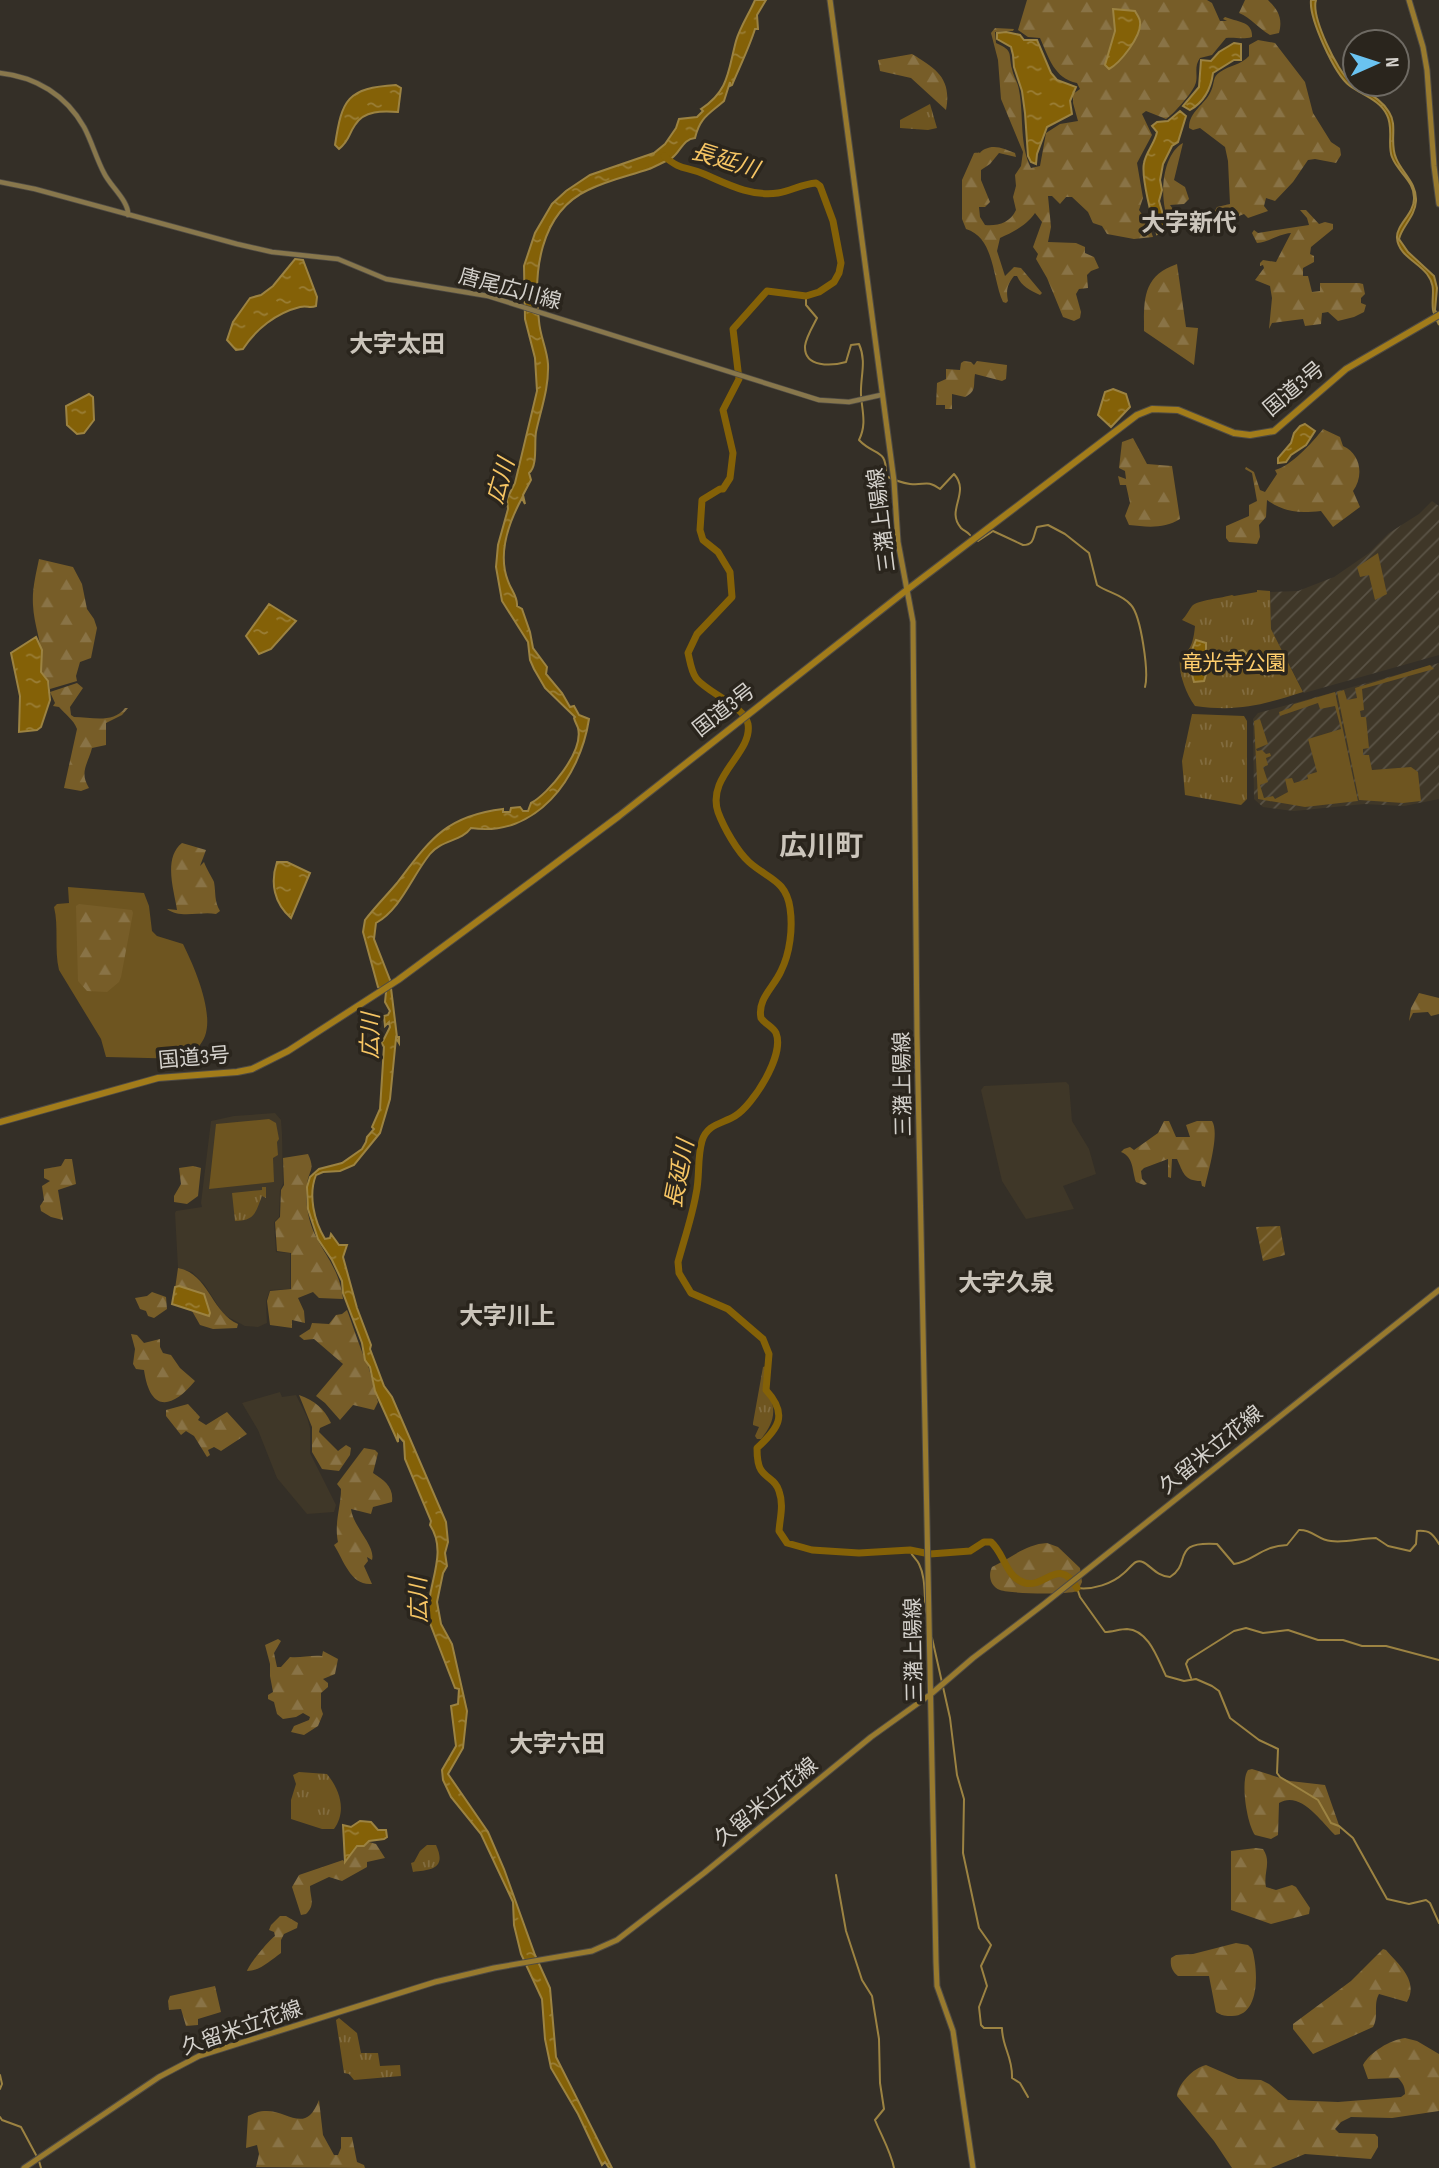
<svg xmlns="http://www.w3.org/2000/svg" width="1439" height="2168" font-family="'Sofia Sans Condensed','Noto Sans JP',sans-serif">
  <defs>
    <pattern id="industrial-furrows" width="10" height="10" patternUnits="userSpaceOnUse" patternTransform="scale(1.75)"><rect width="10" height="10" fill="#3f3728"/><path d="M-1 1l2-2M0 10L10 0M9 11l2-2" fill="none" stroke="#5a5346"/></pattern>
    <pattern id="forest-firs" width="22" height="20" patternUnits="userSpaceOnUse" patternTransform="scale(1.75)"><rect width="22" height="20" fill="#775d28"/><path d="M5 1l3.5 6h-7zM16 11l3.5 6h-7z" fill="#897346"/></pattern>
    <pattern id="park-tufts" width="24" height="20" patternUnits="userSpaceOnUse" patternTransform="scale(1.75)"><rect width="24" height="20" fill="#6e5520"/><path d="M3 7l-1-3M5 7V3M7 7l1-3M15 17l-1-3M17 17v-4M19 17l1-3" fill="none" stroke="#826c3f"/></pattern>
    <pattern id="garden-furrows" width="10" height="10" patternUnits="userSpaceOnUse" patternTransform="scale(1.75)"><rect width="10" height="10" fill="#6e5520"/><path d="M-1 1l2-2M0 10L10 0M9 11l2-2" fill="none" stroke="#826c3f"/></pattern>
    <pattern id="water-ripples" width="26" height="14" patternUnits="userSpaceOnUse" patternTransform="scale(1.75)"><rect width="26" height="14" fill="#846107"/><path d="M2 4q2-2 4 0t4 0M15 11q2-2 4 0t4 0" fill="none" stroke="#9a7e36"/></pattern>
  </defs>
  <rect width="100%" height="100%" fill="#342f27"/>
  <!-- built -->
  <path fill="#3f3728" d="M1066,1082l3,3 3,36 17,28 7,25 -33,12 11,23 -48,10 -24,-38 -21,-91 3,-4z
    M275,1113l6,7 1,14 1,50 -3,6 -1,27 -5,5 2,30 14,1v36l-20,1 -4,11 1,22 -9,4 -13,-1 -21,-11 -20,-31 -12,-12 -14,-4 -3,-55 1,-2 26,-4 -1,-4 10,-82 23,-5z
    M280,1392l2,5 14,-2 11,22 3,11v25l26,52 -2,7 -27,2 -30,-36 -19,-48 -16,-27z"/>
  <!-- industrial -->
  <path fill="url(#industrial-furrows)" d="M1432,501l7,5v149l-135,38 -33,-64 -1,-37 28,-1 36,-14 35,-24 20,-20 30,-19z
    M1439,663v136l-35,7 -40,-2 -70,7 -31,-4 -9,-8 -1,-80 5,-6z"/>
  <!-- grass -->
  <path fill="#6e5520" d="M1378,553l9,41 -12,6 -6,-25 -9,2 -3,-10z
    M1430,665l4,4 -72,20 2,21 -4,1 1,6h5l3,31 -6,1v6h6l3,15 39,-3 7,5 3,29 -18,2 -44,-3 -22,-108 7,-2 3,10 10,-2 -2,-10z
    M1335,692l23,109 -53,6 -47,-8 -4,-78 6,-2 8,25 -12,5 1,2 5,-1 4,4 4,-1 1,3 -5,2 2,7 -5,2 5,15 -8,3 4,13 9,-2 2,3 13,-7 -3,-13 7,-1 2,5 14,-4 -1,-4 10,-3 -9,-33 33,-10 -6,-23 -15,3 -2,-6 -38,13 -1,-4 11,-4 4,-4z
    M68,887l76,6 5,13 3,25 5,5 26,8c11,22 31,68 22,92 -3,8 -11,16 -16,23l-83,-2 -5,-18 -42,-69c-5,-21 0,-43 -5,-63l3,-3 12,-1z
    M269,1119l7,4 3,16 -2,3 1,13 -5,3 1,24 -65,7 7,-65z"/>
  <!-- forest -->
  <path fill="url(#forest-firs)" d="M1027,0h180l5,3 8,18h7l-4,-2 2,-2c12,5 28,4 27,20 -10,3 -16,0 -26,1l-14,17 -12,3c-7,10 -1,18 -5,27 -3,8 -22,30 -29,34l-20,-8 -4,3 10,21 -15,28 6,35 -4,12 9,13 5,14 -19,2 -27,-5 -5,-8 -9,-3 -5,-11 -16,-15h-6l-6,7 -8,-8h-4l3,31 -3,15 28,1 9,4v6l9,4 5,11 -8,3 -4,4 1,13 -9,1 -3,5 5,18 -1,6 -6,3 -11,-4 -16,-39 -11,-19 2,-5 -5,-7 9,-25 -7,-9c-9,13 -22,19 -35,25l-3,13 8,25 9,-9 7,1 21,25 -2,2c-10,-5 -18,-8 -23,-19h-3c-7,9 -8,14 -6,25l-2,2 -3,-1c-11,-24 -8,-64 -37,-73l-4,-10v-39l12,-27c11,-1 2,1 11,-4 10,-5 20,0 30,4l1,4 -17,-4 -9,11 -9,6v10l9,22 -5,5h-6l1,10 5,8c13,1 25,-2 31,-15l-3,-13 3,-11 -1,-11 6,-9 2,-14 -22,-53 -3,-39 -7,-27 4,-5 19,1 -1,2 -18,1 1,11c18,8 12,10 16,26 1,7 6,13 7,21 5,25 0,54 12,78l9,-2 6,-33 14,-9 18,-3 -5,-18v-9l7,-5 -3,-6c-23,-5 -28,-25 -37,-45l-12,-1 -10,-7z
    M1245,0h23c10,10 15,18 11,33l-9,2c-12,-7 -19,-17 -31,-22z
    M1258,40l17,3 30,39 8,31 18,29 9,6 1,7 -5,8 -21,-4 -7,1 -15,22 -18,19 -9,-3 -2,8 4,5 -20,7 -4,-4 -25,10 -8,-6 6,-11 13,-3 -2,-43 -3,-14 -25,-19 -7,2 -4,-2c0,-17 16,-23 22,-37 4,-8 1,-14 9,-19 10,-7 21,-7 29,-16v-11z
    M912,54c25,15 40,25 34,56l-35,-32 -31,-7 -2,-11z
    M1183,143l-9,37 11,7 4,12 -5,5 -14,1 9,13 -2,5 -7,1c-11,-21 -10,-68 13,-81z
    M1300,210h6l13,14 6,-2 8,2v5l-22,18 -1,7 4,2v6l-11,6v8h5l4,16 8,-1v-8h39l4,1 2,10 -4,4v5l5,2 -2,7 -10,5 -16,4 -10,-9 -6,1 -1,11 -16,2 -2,-7 -31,4 -3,6 3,-31 -2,-12 -15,-6 9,-12 -1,-3 -3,1v-3l3,-3 13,2 15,-29c-13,1 -22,9 -34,10l-5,-10 2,-3 4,3 51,-8 -2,-7z
    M1177,264l9,63 12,1 -4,37 -50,-34c0,-31 -2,-55 33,-67z
    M964,361l7,1 3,3 3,-4 30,4 -1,14 -4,2 -27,-7c-2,12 2,17 -10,23l-13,-3v15h-7v-4h-9l1,-22 9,-4v-10l14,1 1,-7z
    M1323,429l17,8 3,9c18,8 21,30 10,45l7,16 -27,20 -12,-16c-22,2 -36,2 -54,-11l-1,17 -7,8 1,12 -3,7 -28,-2 -3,-4v-12l23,-10v-11l8,-4 -5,-28 -7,-4 1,-2 8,5 6,18 5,2 12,-18 -2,-4c16,-4 37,-27 48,-41z
    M1133,438l14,26 25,2 8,53c-16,10 -33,8 -51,6l-4,-9 5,-13 -4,-18h-6l-2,-9 8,3 -1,-8 -6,-3 3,-26z
    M39,559l34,8 9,17 5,25 7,10 3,9 -6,30 -11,4 -4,14 1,5 -27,8 -1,-8 -8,-9c4,-23 -7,-44 -8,-67 -1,-16 3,-31 6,-46z
    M77,683l6,5 -13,19 1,8 3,2c17,0 39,7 51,-9h3l-6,7 -16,8v22l-14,3c-4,16 -13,24 -3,40l-8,3 -17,-3 13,-59c-3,-9 -13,-16 -18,-22l-6,-1 2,-3 -5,-11z
    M182,843l24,7 -6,16 4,-4c2,6 9,17 10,20 2,11 0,19 6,29l-4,3c-15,-3 -36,5 -49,-5l10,1c-3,-20 -14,-52 5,-67z
    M79,904l53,6 1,3 -12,64 -2,5 -12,10 -20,-1 -9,-10 -2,-75z
    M1419,993l20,5v16l-8,2 -3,-4 -15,1 -4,8 2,-13z
    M1164,1121h5l7,16h14l-4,-12 11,-4h15c8,12 -4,51 -7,66l-3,-1 -1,-5c-17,0 -18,-9 -24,-22h-5l-1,19 -3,-1v-18l-24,9 -3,3 1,8 5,5 -3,1 -8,-3c-4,-11 -2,-25 -15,-30l3,-3 6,-2 4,3 24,-17z
    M308,1154c8,17 0,16 -1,32 -1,8 -1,18 1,27 6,34 31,48 35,86l-24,-1 -6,-6 -15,6 6,13 1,12 -13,-3v8l-22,-3 -3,-24 3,-10 21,-2v-36l-14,-2 -2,-29 5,-5 1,-27 3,-5 -1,-27z
    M65,1159h7l4,25 -18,6 5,30 -12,-3 -10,-6 -1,-5 4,-6 -2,-14 8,-5 -6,-3v-9l17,-3z
    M193,1166l8,2 -3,28 -11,8 -13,-2v-6l7,-12 -2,-16z
    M178,1268c31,6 33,44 60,56l-1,4 -24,1 -13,-4 -8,-14 -17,-22z
    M152,1292l14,5 1,12 -13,9 -6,-2 -2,-5 -6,-2 -5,-11 12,-2z
    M347,1310c4,10 17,50 21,55l10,37 -4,8 -21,-5 -13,15 -15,-17 -9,-7 27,-32 -29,-25 -10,1 -5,-4 11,-7 2,-6 17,1 7,-9 6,-1z
    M131,1334l6,1 7,8 16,-4v8l3,6 8,2 9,13 15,13c-24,29 -45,31 -51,-11l-8,-1 -3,-5 2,-15z
    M299,1395c16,6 25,13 32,28l-11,5 -1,4 19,19 8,-6 5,3 -1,7 -11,16 -17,-2 -10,-17v-25z
    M188,1404l12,13 -2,3 8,5 21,-13 20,22 -26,17 -7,-4 -6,3 2,5 -3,2 -13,-21 -8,-5 -5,4 -15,-19v-6z
    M364,1448l11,2 3,3 -5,20c11,7 21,14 19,29l-19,5 -2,7 -20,-5c2,18 25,37 21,51l-5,-3 1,4 -4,5 8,18c-21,2 -28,-23 -38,-39l4,-3c-4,-19 3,-35 3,-53l-4,-5z
    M1047,1543l11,4 22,21 2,14 -4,9c-13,4 -66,3 -78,-1 -10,-4 -12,-15 -8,-23 19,-9 34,-23 55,-24z
    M278,1639l3,2 -7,12 3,14h4l9,-10c11,1 20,-2 32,-1l1,-5 15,8 -3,15 -12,5 5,4v4l-7,6v15l2,6 -5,12 -14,9 -13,-3 3,-6 15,-6 1,-3 -7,-4 -7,4 -13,2 -6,-5 -3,-12 -6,-3v-4l5,-3 -3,-16v-12l-5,-19z
    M1252,1769l38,12 35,4 15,43v6l-5,1c-14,-14 -35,-45 -56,-32l-1,32 -7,4 -16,-4c-8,-11 -15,-54 -7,-65z
    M369,1842l7,2 9,14 -18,4v5l-25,14 -13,-4 -19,9c0,12 6,18 -4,28l-5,1 -9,-28 7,-12 44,-15 2,3 12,-16h7z
    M1256,1848l7,1c9,13 0,24 3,38l10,3 16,-5 4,2 14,21 -1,6 -38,10 -40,-14v-59z
    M280,1916h6l12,7 -1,5 -13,6 -3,6v13c-10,7 -21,18 -34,18 3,-8 21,-30 28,-35l-1,-4 -5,-2 2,-5z
    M1236,1943l12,2 4,4c6,19 9,67 -20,67 -6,0 -10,0 -16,-4l-7,-36h-31c-6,-5 -8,-10 -7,-18l5,-3 17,-1z
    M1383,1949l3,1c13,15 33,31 21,52l-28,-8c-6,10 0,23 -6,33l-60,27 -20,-25v-5l58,-43z
    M215,1986l6,26 -23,7v6l-12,1 -5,-17 -12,1 -1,-9 2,-5z
    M1405,2038l12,3 22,13v57l-47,7 -41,-1 -10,5 -6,7 4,4 36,1 3,3v10l-7,12 -66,-5 -34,14h-39l-18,-27 -37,-45c1,-12 16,-28 29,-31l32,14 23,1 8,4 19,16 50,2 63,-5 4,-3c0,-7 -2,-11 -7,-16l-30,1 -5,-14c7,-13 27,-25 42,-27z
    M319,2100l4,35 11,20h4l3,-7v-11h11l5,25 7,3 1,3 -109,-1 3,-13 -2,-9 -11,3 2,-32c5,-2 10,-5 16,-5 24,-2 41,25 55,-11z"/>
  <!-- park -->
  <path fill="url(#park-tufts)" d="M930,104l7,24 -9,2 -28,-2v-8z
    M1257,590l13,1 1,38 32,63c-41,13 -64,20 -108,14 -10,-14 -17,-34 -15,-50 12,-4 14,-19 15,-30l-13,-6c4,-4 7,-10 10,-14 5,-6 31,-8 40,-11l2,1 23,-4z
    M1192,714l52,2 3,5v78l-6,6 -56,-10 -3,-34z
    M262,1187h4v11l-4,-2c-7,18 -7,24 -27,25l-3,-28 30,-3z
    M766,1366c-1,7 -3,17 -1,24 2,7 3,4 6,10 6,15 -1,28 -10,39h-4l-2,-3 4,-9 -6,-2v-2l10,-56z
    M299,1772l28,2c13,16 20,37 7,55h-12l-31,-10v-19l5,-16 -3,-9z
    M427,1845h9c11,24 -5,25 -23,27l-2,-9 3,-1 6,-11z
    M339,2018l18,15 4,20h17l2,13 20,-1 1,11 -47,4 -5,-6 -5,-1 -8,-53z"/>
  <!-- garden -->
  <path fill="url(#garden-furrows)" d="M1280,1226l5,29 -22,6 -7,-34z"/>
  <!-- water -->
  <path fill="url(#water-ripples)" stroke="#9c8342" stroke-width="2" d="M755,0h11l-9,15 1,14h-3c-6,19 -15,37 -23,56l-2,1v-4l-6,19c-15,13 -24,16 -29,37 -12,1 -14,13 -23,20 -2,1 -20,10 -23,11 -21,7 -41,11 -61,21 -49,23 -55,84 -49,131 1,15 8,28 9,43 1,24 -7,45 -12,68 -2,11 2,34 -7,41l2,7 -8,15 2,9 -3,-6c-13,24 -25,55 -14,83 3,9 10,16 9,25l5,3 8,23 3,16 14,19 -1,7 16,19 8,14 4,-1 5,9 10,4c-9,59 -53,119 -118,109 -9,13 -30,12 -41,26 -18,22 -29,55 -54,69l-2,16 16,41 7,57h2v6l-3,-5 -6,61 -10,34 -26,32 -14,6 -17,1 -7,3c-8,20 -2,46 9,64l5,-1 1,-4 8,11h8l-4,12 14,51 14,37 -1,4 14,37 8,11 54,125 2,20 -3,11 2,13 -4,7 -6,29 4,22 11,20 15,67 -4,37 -15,26 40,58 16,37 31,86 15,33 6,69 56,111h-3l-4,-6 -3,3 -24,-51 -27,-46 -6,-29 -3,-40 -21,-45 -7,-29 -1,-23 -32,-68 -30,-37 -8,-17 -1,-10 14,-24 -5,-40 7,-2 1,-15 -4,-1 -27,-70c-2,-32 21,-64 2,-93l1,-4 -26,-62 -1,-17 -6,-7v7l-23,-51 -5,-24 -5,-7 -3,-17 -19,-50 -1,-12 -10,-21 -14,-21 -10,-30 -1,-22 3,-10 9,-8 23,-6 20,-14 4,-7 1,-5 7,-8 -2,-2 8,-18 4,-62 -3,-5 2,-1 7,-14 -1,-5 -4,4 -1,-10 4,-1 2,-4 -5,-9 1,-10 -8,-5 -15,-55 2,-12c10,-13 22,-25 32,-37 33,-43 48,-67 106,-74v3h7l1,-4 9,-1 3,4h5l3,-8c17,-9 53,-51 47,-75 -1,-3 -3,-6 -4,-10l1,-1 -30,-29 -11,-19 -4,-9 -2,-18 -26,-41 -6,-34 2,-22 10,-36 -1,-10 8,-16 22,-92 -2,-33 -10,-39 -1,-53 11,-33 17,-29 14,-13 24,-16 64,-22 11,-9 11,-16 3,-9 18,-2 6,-6 -2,-2c28,-18 27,-38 35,-68 4,-14 13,-27 19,-41z
    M1311,0h5c-5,16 21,72 35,82 13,10 29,15 38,30 9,14 0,30 7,46 6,15 21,25 20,43 -1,16 -14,25 -17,38l9,13 26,24 3,12 -2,22 4,7v8c-2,-5 -5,-10 -6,-15 -2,-14 4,-23 -6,-36 -9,-12 -29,-19 -30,-36 -1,-13 17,-24 17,-39 1,-18 -16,-26 -22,-42 -5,-13 2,-28 -5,-42 -7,-15 -25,-20 -37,-29 -16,-12 -41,-68 -39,-86z
    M1113,9l22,2c2,4 5,7 5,11 2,14 -20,41 -31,47l-4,-4 10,-34z
    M1006,32l14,3 4,5h13l14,33 6,7 19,7 -6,14 2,13 -25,13 -10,27 -1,10 -5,-2 -3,-6 -3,-43 -3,-22 -8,-24 -1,-12 -2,-8 -14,-8v-6z
    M1234,43l7,1v16h-7l-21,13c-2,15 -9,29 -23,37l-7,-4 16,-19 2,-27 10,1 8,-9z
    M396,85l5,3 -3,24c-15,-1 -34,-2 -43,13 -7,10 -5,15 -16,24l-4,-4c7,-46 12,-57 61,-60z
    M1180,111l6,5 -8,26 -6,4 -9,18 -3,16 2,10 -3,11 8,28 -10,5c-5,-15 -16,-57 -13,-71 2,-11 11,-20 13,-31l-5,-6 5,-4 11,-1z
    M295,259l8,1 14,37 -1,9c-7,3 -8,-1 -16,1 -24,6 -44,22 -57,42l-7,1 -9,-10 6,-18 17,-24 11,-3 12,-9z
    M1113,389l13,5 4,13 -19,20 -13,-12 7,-23z
    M89,394l4,3 1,23 -10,13 -7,1 -10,-9 -1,-19z
    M1305,424l10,7 -9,14 -15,10 -5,7 -8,1v-5l13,-15 3,-10 6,-7z
    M269,604l27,17 -25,28 -12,5 -13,-18z
    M36,637l6,13 -1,22 7,9 2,19 -9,27 -4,3 -18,2 1,-36 -9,-43z
    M1196,640l10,3v8c9,5 16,6 24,0l4,2 9,-3 7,7 14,4c-11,6 -26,-4 -37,5l-8,-2 -12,7 -3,10 -10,1 -6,-22z
    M277,862h10l23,11 -19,45c-17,-15 -21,-35 -14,-56z
    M179,1286l25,8 6,19 -1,3 -37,-12 3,-17z
    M360,1821l11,1 7,8h8l1,7 -3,2 -15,2 -5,5h-7l-12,16 -2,-37 8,2z"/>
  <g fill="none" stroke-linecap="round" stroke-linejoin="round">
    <!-- stream -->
    <path stroke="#9c8342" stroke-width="2" d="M806,296v9l11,13c-4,8 -11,19 -12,28 -1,22 27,20 41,16l5,-17 8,-1c8,18 1,33 2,51 1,16 6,29 -2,45 16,17 28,7 27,36 6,3 17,7 24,8 15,2 16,-5 30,5l14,-15c17,19 -9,36 7,54 3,3 7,4 9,7
      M978,541l15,-10 30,14c12,0 10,-9 14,-18l11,-2 17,9 24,19 8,32c11,8 25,9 34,20 10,11 18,67 14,82
      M1439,1544c-6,-10 -9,-14 -22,-13l-1,13 -6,7 -22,-5 -12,-8c-15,0 -30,5 -45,3 -13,-1 -19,-12 -32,-11l-12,15c-26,1 -33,16 -53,19l-17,-20c-48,-3 -24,19 -47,33 -16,0 -24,-20 -34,-15 -4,2 -8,8 -12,11 -12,11 -31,17 -47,15l3,9 25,35c7,0 15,-3 22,-3 22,1 31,31 39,47l18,5 12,-2 16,7 7,5 11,27 29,22 19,9 -1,24 3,4 38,23 13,23 8,3 14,12 34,61 22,5 17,-4 4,3 9,20
      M910,1550c2,7 6,8 9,14 8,16 4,35 8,51
      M932,1638l18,80 7,57 7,24 -1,54 16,75 12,17 -10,21 6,20 -8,21 2,18 3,3h18c0,19 11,29 10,50l8,5 8,14
      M1191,1678l-5,-14 2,-4 46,-29 12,-3 17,5 25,-3 30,10h25l19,6h24l53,14
      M836,1875l10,56 16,49 10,16 7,43 1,44 4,26 -9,11c6,15 16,32 19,48
      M0,2075l2,9 -2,5
      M0,2117l2,3 19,7 15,28
      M39,2161l2,7"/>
    <!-- river -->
    <path stroke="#846107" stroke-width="7" d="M664,156c17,15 22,10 40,18 23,10 47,23 74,19 13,-2 24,-9 38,-10l4,3 13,35 8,42 -2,10 -5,9 -15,10 -13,4 -39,-5 -34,38 6,50 -16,31 10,43 -3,25 -7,11h-3l-18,11 -2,30 3,10 15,12 12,20 2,25 -35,37 -9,19c2,8 3,18 8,25 11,15 48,27 52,46 5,29 -42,52 -30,88 6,16 19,39 31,50 19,17 37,18 41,46 3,20 0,45 -9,63 -7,16 -24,28 -20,47 4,6 12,9 15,15 9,22 -23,72 -41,83 -13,8 -28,8 -33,25 -5,17 -2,36 -6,53 -4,23 -12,46 -18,68l1,11 12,20 37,16 35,30 6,15 -3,36c23,25 12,39 -9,58 0,7 0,16 4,22 6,9 15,10 18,21 5,14 1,26 0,40l8,12 25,7 47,3 51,-3 20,4 40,-3 14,-9h7c13,11 15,36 34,41 21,5 34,-27 52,5"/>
    <!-- secondary casing -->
    <g stroke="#4f4b44" stroke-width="6">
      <path id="secondary" d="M0,73c36,4 66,22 84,54 8,15 12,31 20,46 6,13 25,28 24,42
        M0,182l35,7 202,55 35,8 66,7 48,20 102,17 331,104 30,2 32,-7"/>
    </g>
    <!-- primary casing -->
    <g stroke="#4f4b44" stroke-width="7">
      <path id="primary" d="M830,0l64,481 4,61 15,80 4,413 19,927 1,24 16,45 20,137
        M1409,0l14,47 4,23 7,96 5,38
        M24,2168l135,-91 40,-21 236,-74 59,-14 98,-17 25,-11 87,-67 167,-136 60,-43 42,-36 71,-54 395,-314"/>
    </g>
    <!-- trunk casing -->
    <g stroke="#4f4b44" stroke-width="8">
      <path id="trunk" d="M0,1122l158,-44 79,-6 15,-3 36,-18 110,-71 134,-99 87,-65 289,-227 229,-174 15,-6 26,1 56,23 16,2 24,-4 72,-62 93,-54"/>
    </g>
    <!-- secondary -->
    <use href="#secondary" stroke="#88774c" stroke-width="4.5"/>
    <!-- primary -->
    <use href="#primary" stroke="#987a2e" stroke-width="5"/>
    <!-- trunk -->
    <use href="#trunk" stroke="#a27c1a" stroke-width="6"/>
  </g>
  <g text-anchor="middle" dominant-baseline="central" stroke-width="7" stroke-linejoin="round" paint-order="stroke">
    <!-- street labels -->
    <g font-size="21" fill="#d4d1cc" stroke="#2a251d">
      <text transform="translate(510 289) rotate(15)">唐尾広川線</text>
      <text transform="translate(1294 389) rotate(-40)">国道3号</text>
      <text transform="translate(882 520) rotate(-97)">三潴上陽線</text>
      <text transform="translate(724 710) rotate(-38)">国道3号</text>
      <text transform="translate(194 1058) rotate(-5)">国道3号</text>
      <text transform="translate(903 1084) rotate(-91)">三潴上陽線</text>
      <text transform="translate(1211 1450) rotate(-39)">久留米立花線</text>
      <text transform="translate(914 1650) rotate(-91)">三潴上陽線</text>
      <text transform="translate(766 1802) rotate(-39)">久留米立花線</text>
      <text transform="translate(242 2028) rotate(-19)">久留米立花線</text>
    </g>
    <!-- park labels -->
    <g font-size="21" fill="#fecd6c" stroke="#2a251d">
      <text x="1234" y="663">竜光寺公園</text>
    </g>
    <!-- water labels -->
    <g font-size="23" font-style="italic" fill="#f6c564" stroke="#2a251d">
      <text transform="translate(725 161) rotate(17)">長延川</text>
      <text transform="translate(501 481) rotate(-74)">広川</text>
      <text transform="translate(371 1036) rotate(-89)">広川</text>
      <text transform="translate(680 1174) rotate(-79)">長延川</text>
      <text transform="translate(419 1600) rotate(-91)">広川</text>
    </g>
    <!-- quarter labels -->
    <g font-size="24" font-weight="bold" fill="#cbc5bb" stroke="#2a251d">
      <text x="1189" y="223">大字新代</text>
      <text x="397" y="344">大字太田</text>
      <text x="1006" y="1283">大字久泉</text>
      <text x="507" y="1316">大字川上</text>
      <text x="557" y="1744">大字六田</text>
    </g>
    <!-- district labels -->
    <g font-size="28" font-weight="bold" fill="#cbc5bb" stroke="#2a251d">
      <text x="821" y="846">広川町</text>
    </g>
  </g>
  <!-- north arrow -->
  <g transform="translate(1376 63) rotate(87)"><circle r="33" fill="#2a251d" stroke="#6e6a63" stroke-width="2"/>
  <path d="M0-5L12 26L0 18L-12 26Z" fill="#6ac3f1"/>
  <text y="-10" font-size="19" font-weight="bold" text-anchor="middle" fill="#d4d1cc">N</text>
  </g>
</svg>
